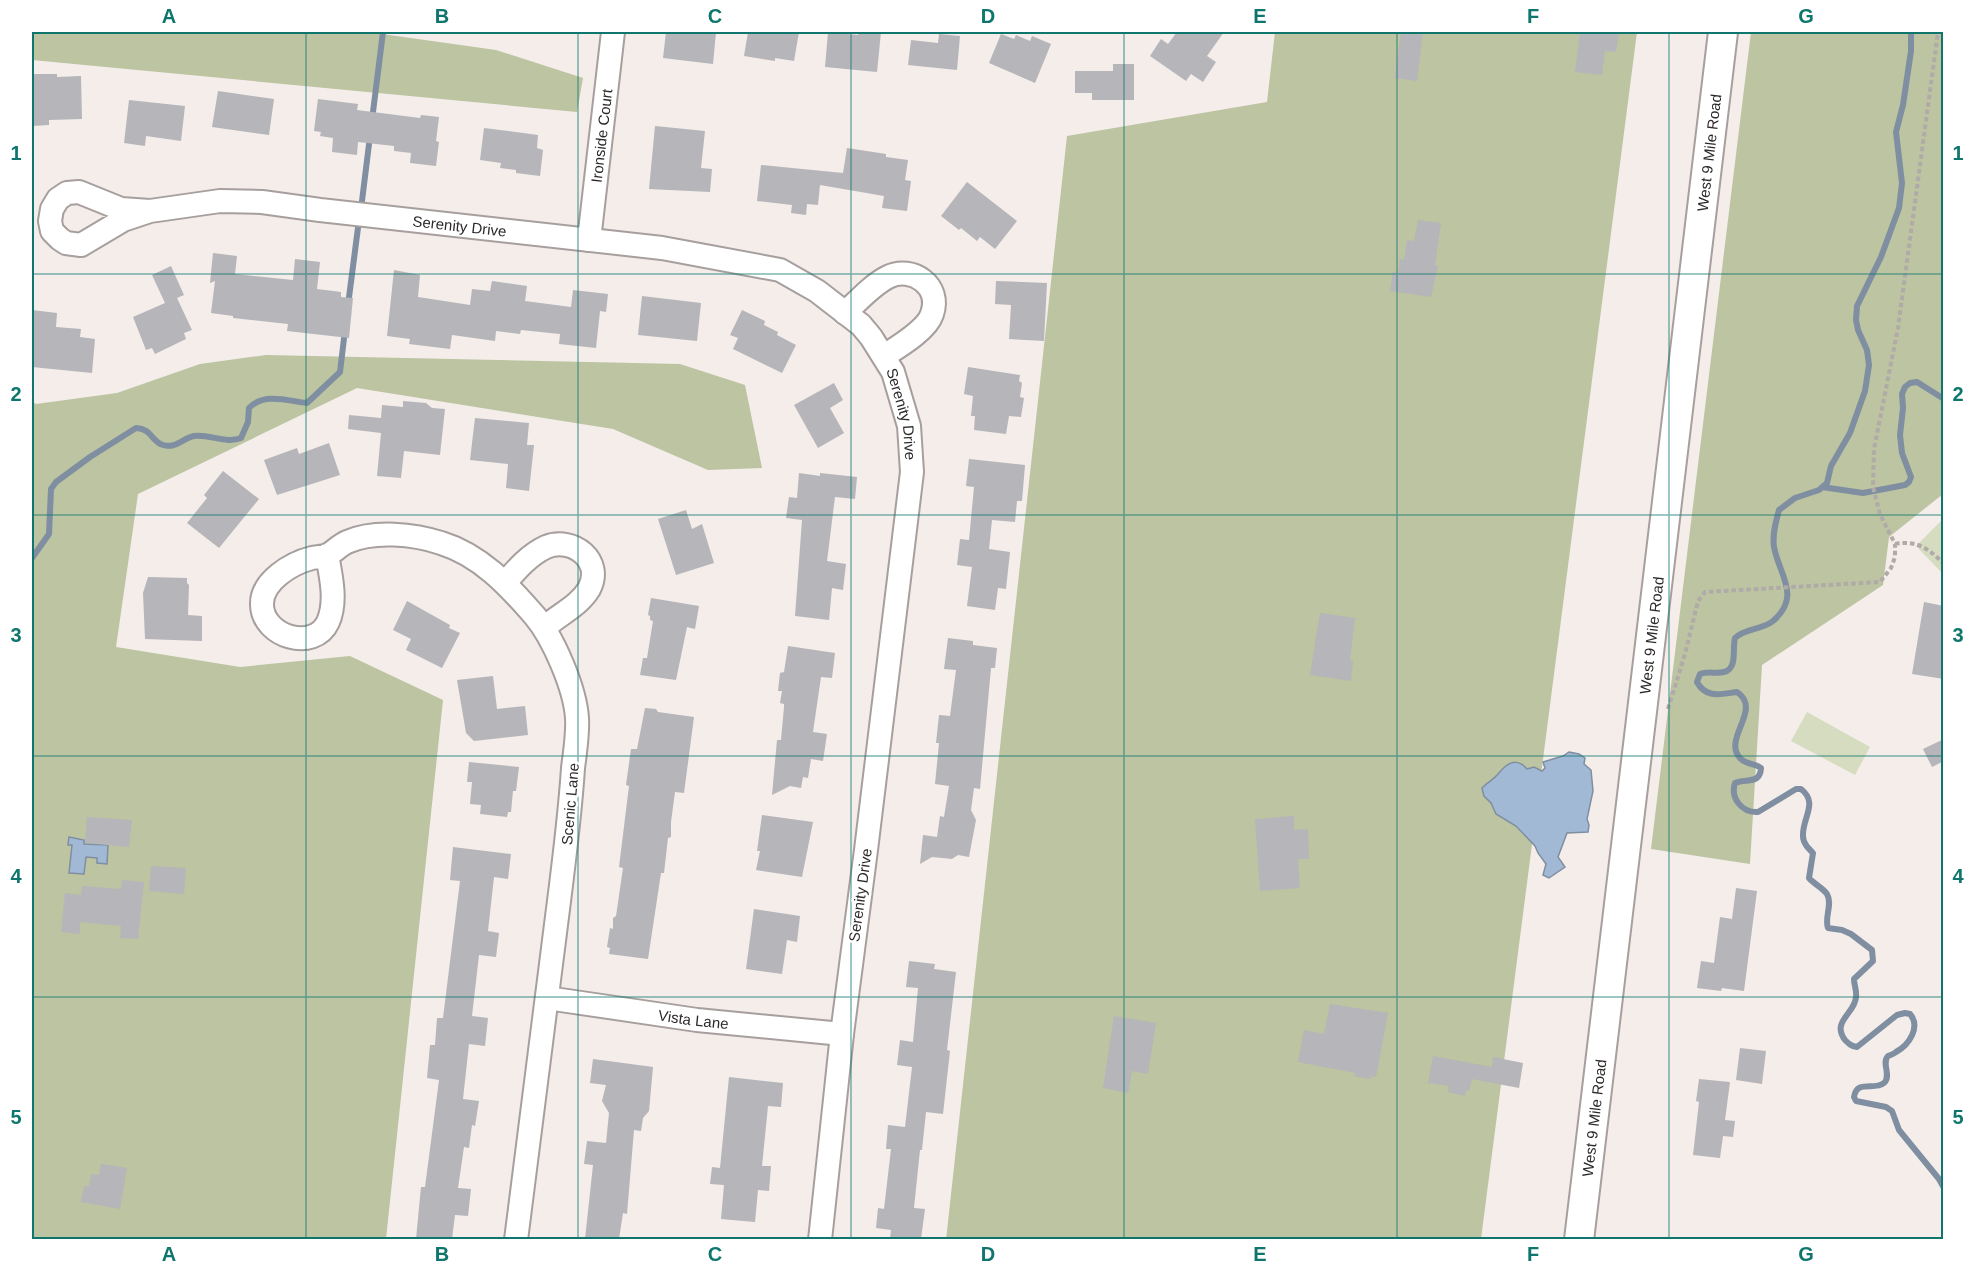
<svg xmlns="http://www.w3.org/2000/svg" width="1975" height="1271" font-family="Helvetica,sans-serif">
  <rect width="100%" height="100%" fill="#f4edea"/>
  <!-- green -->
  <path fill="#d6dcc0" d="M1941,521l3,4 -1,49 -27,-28z
    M1807,712l63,35 -15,28 -64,-34z"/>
  <!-- forest -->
  <path fill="#bcc4a1" d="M32,32h336l128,18 87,28 -6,34 -545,-52z
    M1275,32h362l-156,1207 -535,1 121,-1104 200,-34z
    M1751,32h192v462l-54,43 -6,48 -121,80 -12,199 -99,-15z
    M266,355l414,9 65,21 17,83 -54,2 -95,-41 -256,-41 -219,106 -22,153 124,20 110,-11 93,44 -57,539h-354v-838l4,3 81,-11 83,-29z"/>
  <!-- water -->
  <path fill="#a2b9d5" stroke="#7f8ea1" stroke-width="1.5" d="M1569,752l10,2 6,4 -1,6 7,6 2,21 -6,28 2,6 -1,7 -21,1 -9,24 7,10 -16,11 -6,-3 3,-11 -8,-11 -3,-7 -19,-20 -20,-12 -5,-11 -7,-7 -2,-8c5,-5 12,-9 16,-14 8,-10 18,-18 29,-5l7,-2 8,4 3,-3 -2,-6 20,-6z
    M69,837l15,3v4l24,1 -1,19 -10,-1v-5l-11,-1 -2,17 -15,-1 3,-28h-4z"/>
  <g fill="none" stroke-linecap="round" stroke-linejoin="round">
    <!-- stream -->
    <path stroke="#7f8ea1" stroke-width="6" d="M1911,32v19l-8,54 -7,27 6,51 -3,25 -18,49 -24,49 -1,14 2,10 9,20 2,15 -4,26 -15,42 -19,33 -4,17 -8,7 -24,8 -16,12c-3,11 -7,25 -5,37 5,28 28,49 -1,74 -11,9 -28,7 -38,17 -3,10 3,31 -11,34 -8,2 -16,-1 -24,2l-3,8c9,17 24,12 40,10 26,17 -15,47 3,66 6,7 15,5 21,10 -1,17 -15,10 -26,15 -5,15 7,30 23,29l38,-23h5c18,14 1,29 2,47 0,7 5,12 10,17l-4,25c5,6 14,10 18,16 6,10 -3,24 1,34l14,2 9,4 21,16 1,11 -19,18c0,6 3,12 2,18 -1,17 -25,24 -11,43 4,4 6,6 12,7l40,-32 8,-2 5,1c11,13 -1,31 -14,38 0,1 -8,4 -8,4 -7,7 4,20 -4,27 -10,8 -27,-4 -30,14l2,4 30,6 6,4 7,19 40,49 5,9
      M372,120l11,-88
      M361,209l9,-73
      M348,305l11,-85
      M1822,487l41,6 42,-8 4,-3 2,-5 -9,-24 -2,-18 3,-27 -1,-14 3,-7 5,-4 7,-1 27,17
      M32,558l17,-24 2,-45 5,-7 34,-25 46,-29c16,1 15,13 27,17 13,4 20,-7 31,-9 16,-2 32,8 47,2l7,-16 1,-14c15,-16 39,-7 58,-5l33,-31 5,-42"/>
  </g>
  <!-- building -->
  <path fill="#b5b5ba" d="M666,32h50l-3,32 -50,-6z
    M748,32h51l-5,29 -19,-3v3l-31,-5z
    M828,32l30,3 1,-3h22l-4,40 -52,-5z
    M1177,32h47l-17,24 9,6 -13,20 -12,-8 -5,7 -36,-25 11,-17 7,5z
    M1401,32h22l-6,49 -22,-3z
    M1580,32h39l-3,20 -11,-1 -3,24 -27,-3z
    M939,34l21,2 -3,34 -49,-5 3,-25 27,3z
    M1001,34l13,5 2,-4 14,6 2,-5 19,8 -16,39 -46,-20z
    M1113,64h21v36h-42v-7h-17v-22h38z
    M32,74h25v3l24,-1 1,43 -33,1v5l-17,1z
    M218,91l56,8 -5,36 -57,-8z
    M318,99l40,5 -1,6 63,8 1,-3 18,2 -3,24 3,1 -3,24 -26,-3 1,-10 -17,-2v-5l-36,-4 -1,13 -25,-3 1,-14 -13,-2 1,-4 -7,-1z
    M129,100l56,6 -4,35 -35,-5 -1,10 -21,-3z
    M655,126l50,5 -4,37 11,1 -2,23 -61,-3z
    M484,128l54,7 -1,13 6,2 -3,26 -24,-3v-3l-16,-2 1,-5 -21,-3z
    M847,148l39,6v3l22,3 -3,20 6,1 -4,30 -25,-3 2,-12 -64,-11 -2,20 -11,-1 -1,11 -15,-2 1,-8 -35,-4 4,-36 82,8z
    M967,182l50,39 -22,28 -15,-12 -3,4 -16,-13 -2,2 -18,-14z
    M1418,220l23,3 -6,42 3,1 -7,31 -41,-6 3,-19 5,1 2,-14 4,1 3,-20 7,1z
    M213,253l24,3 -2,18 58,6 2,-21 25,3 -3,27 24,3v5l12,1 -4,40 -62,-7 1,-7 -55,-6v-2l-22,-3 4,-32 -5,2z
    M171,266l13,29 -7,3 15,32 -8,3 2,6 -31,15 -3,-6 -6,2 -13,-33 32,-14 -13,-28z
    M394,270l26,5 -2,22 52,8 2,-16 18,2 2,-10 35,5 -2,15 46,6 2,-17 35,4 -2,18 -6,-1 -4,37 -37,-4 1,-10 -39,-4 -1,4 -24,-3 -1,10 -43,-6 -2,14 -41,-5 1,-5 -23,-3z
    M996,281l51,2 -3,58 -35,-2 2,-34 -16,-1z
    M642,296l59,7 -4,38 -59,-6z
    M32,310l25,3 -1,14 25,2 -1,8 15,2 -3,34 -60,-6z
    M742,310l23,11 -1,4 14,7 -1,3 19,10 -14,28 -49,-24 5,-11 -8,-3z
    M968,367l52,8 -1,6 3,2 -2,14 4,1 -3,19 -12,-1 -3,18 -32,-4 1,-14h-4l2,-20 -9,-2z
    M834,383l9,17 -13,8 14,25 -26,15 -24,-43z
    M403,401l23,2 6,5 13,1 -5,46 -36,-4 -3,27 -24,-2 4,-43 -33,-4 1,-14 32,3 1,-13 21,2z
    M475,418l54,5 -2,22h7l-5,46 -23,-3 2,-24 -38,-4z
    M329,443l11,32 -63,20 -13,-35 33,-12 2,6z
    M969,459l56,6 -3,36h-5l-2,21 -23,-2 -3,29 21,3 -4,37 -8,-1 -3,22 -28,-4 5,-39 -15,-2 3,-26 9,1 5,-53 -8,-1z
    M223,471l36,28 -40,49 -32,-25 20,-25 -3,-3z
    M799,473l21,3v-3l37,4 -2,22 -20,-2 -8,64 19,3 -3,26 -11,-2 -3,32 -34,-4 7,-96 -16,-2 3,-21 8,1z
    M686,510l6,19 10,-5 12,39 -38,12 -18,-56z
    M148,577l39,1v5l2,2 -1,30 14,1v25l-57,-2 -2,-46z
    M651,598l48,8 -4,23 -8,-2 -11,53 -36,-5 3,-17h4l6,-37 -3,-1v-4l-2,-1z
    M407,601l43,24 -1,3 11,5 -18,35 -36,-18 5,-11 -18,-9z
    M1924,602l20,4v73l-32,-5z
    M1320,613l35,5 -5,42 3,1 -2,20 -41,-6z
    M948,638l25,3v4l24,3 -2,20h-4l-11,121 -6,-1 -3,22 5,10 -7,37 -11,-2 -6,4 -20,-2 -12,7 3,-29 14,2 3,-21 4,1 5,-31 -14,-2 4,-41h-3l3,-28 11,1 6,-46 -12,-1z
    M788,646l47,7 -3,25 -11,-1 -8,55 14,2 -4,27 -12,-2 -3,19 -5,-1 -2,11 -11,-2 -18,9 5,-55h4l3,-33v-3l-4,-1 2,-12h-4l2,-18 4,-1z
    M493,676l4,33 28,-3 3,29 -54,6 -8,-8 -9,-53z
    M645,708l11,1 2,3 36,5 -10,76 -9,-1 -4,30v15l-3,1 -4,35h-3l-13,86 -39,-5 1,-6 -3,-1 3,-19 3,1v-11l3,-2 7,-48 -4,-1 10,-81 -3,-1 5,-36h6z
    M1944,739v22l-12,6 -9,-18z
    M469,762l50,5 -3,24h-3l-2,21h-3l-1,5 -27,-3 1,-9 -11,-1 2,-22h-5z
    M762,815l51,7 -11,55 -46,-7 4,-19h-3z
    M1294,816v14l14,-1 1,30h-11l2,29 -40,3 -5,-72z
    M87,817l45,3 -3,27 -44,-4z
    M453,847l58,7 -3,25 -14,-2 -6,54 11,2 -3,24 -17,-2 -7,61 16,2 -3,28 -16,-2 -6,55 16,2 -4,25 -3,-1 -3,23 -5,-1 -6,41 13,1 -3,27 -13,-1 -3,24h-36l5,-52h4l14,-107 -12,-2 3,-33h5l2,-27h6l17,-137 -10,-1z
    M151,866l35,2 -2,26 -35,-3z
    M122,880l22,2 -6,57 -18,-1 1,-12 -41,-4v12l-19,-2 4,-39 16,2 1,-9 39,3z
    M1736,888l21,3 -13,100 -22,-3 -1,3 -24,-3 4,-27 13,2 6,-46 12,2z
    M754,909l46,7 -3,26 -10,-2 -5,34 -36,-5z
    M909,961l26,3 -1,5 22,3 -9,78 3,1 -7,63 -17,-2 -4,38h-2l-6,58 11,1 -4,30h-31l1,-9 -15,-2 2,-20 6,1 7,-60h-5l2,-24 17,2 7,-60 -15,-2 3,-25 13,2 5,-54 -12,-1z
    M1330,1004l58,9 -12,64 -4,-1 -2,3 -16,-3 1,-3 -57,-11 6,-32 20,4z
    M1114,1016l42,7 -8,51 -16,-3 -4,22 -25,-5z
    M1740,1048l26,3 -4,33 -26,-4z
    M1433,1056l59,11 1,-10 30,6 -4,25 -47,-9 -3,12 -3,-1 -1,6 -17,-4 1,-6 -21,-3z
    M593,1059l60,8 -4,44 -6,7 -2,13 -7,-1 -7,84 -4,-1 -4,26h-34l8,-74 -9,-1 3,-23 19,2 3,-30 -7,-12 4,-16 -16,-2z
    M729,1077l54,6 -2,24 -13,-1 -6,60h9l-2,25 -11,-1 -3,32 -34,-3 3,-34 -14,-1 2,-17 8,1z
    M1699,1079l31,3 -5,38 10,1 -2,16 -10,-1 -3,22 -27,-3 6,-53 -3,-1z
    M101,1164l26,4 -7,41 -39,-7 3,-16h5l2,-12 8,1z"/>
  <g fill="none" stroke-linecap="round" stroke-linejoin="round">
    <!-- minor casing -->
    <g stroke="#a69f9d" stroke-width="26">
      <g id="minor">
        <path id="s1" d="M150,211l-29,-2 -42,-17 -12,1 -9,6 -6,10 -2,12 2,10 8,8 6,4 15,2 42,-25 27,-9 70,-10 42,1 58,8 342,38 118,22 37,21 44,34 10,12 22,35 16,54 3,46 -46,378 -24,184 -22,206"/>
        <path id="s2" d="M589,240l24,-208"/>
        <path d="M845,313c13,-12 27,-28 43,-36 24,-12 54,9 44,37 -5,16 -34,33 -48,42"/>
        <path d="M327,555c4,21 10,47 1,67 -14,30 -65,15 -66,-17 -1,-24 30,-42 50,-47 5,-1 12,-1 16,-3 7,-4 12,-10 19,-13 27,-12 67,-8 94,1 39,12 67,42 93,72 19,22 41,73 43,103 1,16 -2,34 -4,50 -3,47 -9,94 -15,141 -14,110 -28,220 -42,331"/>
        <path d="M505,583c12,-14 24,-28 41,-36 27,-11 58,14 43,42 -10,17 -31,26 -45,39"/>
        <path id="s3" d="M547,998l150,22 145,14"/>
      </g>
    </g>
    <!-- tertiary casing -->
    <g stroke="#a69f9d" stroke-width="32">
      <g id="tertiary">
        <path id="s4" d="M1579,1240l144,-1208"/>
      </g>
    </g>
    <!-- path -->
    <path stroke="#b0aaa8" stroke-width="4" stroke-dasharray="4.5 3" stroke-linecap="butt" d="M1895,544c22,-4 33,4 49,20
      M1668,709l17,-55 13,-53 7,-9 175,-10 11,-14 4,-11v-13l-15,-30 -4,-15 -3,-12 1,-38 24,-121 40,-296"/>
    <!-- minor -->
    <use href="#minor" stroke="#fff" stroke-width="22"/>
    <!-- tertiary -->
    <use href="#tertiary" stroke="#fff" stroke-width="28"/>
  </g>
  <!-- grid -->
  <path fill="none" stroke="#0f766e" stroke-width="1.5" stroke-opacity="0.55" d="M306,32v1208M578,32v1208M851,32v1208M1124,32v1208M1397,32v1208M1669,32v1208M32,274h1912M32,515h1912M32,756h1912M32,997h1912"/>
  <g text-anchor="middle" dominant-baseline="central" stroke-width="5" stroke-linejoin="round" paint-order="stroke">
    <!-- street labels -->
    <g font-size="15" fill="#2d2a29" stroke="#fff">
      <text stroke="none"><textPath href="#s2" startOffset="105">Ironside Court</textPath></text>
      <text stroke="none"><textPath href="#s4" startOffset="1095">West 9 Mile Road</textPath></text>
      <text stroke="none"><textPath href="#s1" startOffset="554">Serenity Drive</textPath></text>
      <text stroke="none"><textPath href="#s1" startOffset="1076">Serenity Drive</textPath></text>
      <text stroke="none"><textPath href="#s4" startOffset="609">West 9 Mile Road</textPath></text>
      <text transform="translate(570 804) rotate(-85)">Scenic Lane</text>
      <text transform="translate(860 895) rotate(-82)">Serenity Drive</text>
      <text stroke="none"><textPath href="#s3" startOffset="148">Vista Lane</textPath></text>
      <text stroke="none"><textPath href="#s4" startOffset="123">West 9 Mile Road</textPath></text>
    </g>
  </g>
  <!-- border -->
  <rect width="1975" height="1271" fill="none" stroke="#ffffff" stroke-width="66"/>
  <rect x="33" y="33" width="1909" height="1205" fill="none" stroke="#0f766e" stroke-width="2"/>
  <g font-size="20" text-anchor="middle" font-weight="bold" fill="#0f766e">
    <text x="169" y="23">A</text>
    <text x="442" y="23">B</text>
    <text x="715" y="23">C</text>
    <text x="988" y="23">D</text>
    <text x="1260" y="23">E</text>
    <text x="1533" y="23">F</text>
    <text x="1806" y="23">G</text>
    <text x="16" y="160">1</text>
    <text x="1958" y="160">1</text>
    <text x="16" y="401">2</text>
    <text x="1958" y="401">2</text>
    <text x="16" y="642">3</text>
    <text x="1958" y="642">3</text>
    <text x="16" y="883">4</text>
    <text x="1958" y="883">4</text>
    <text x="16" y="1124">5</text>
    <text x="1958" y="1124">5</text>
    <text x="169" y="1261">A</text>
    <text x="442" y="1261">B</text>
    <text x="715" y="1261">C</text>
    <text x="988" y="1261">D</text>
    <text x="1260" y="1261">E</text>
    <text x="1533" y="1261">F</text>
    <text x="1806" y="1261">G</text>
  </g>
</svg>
